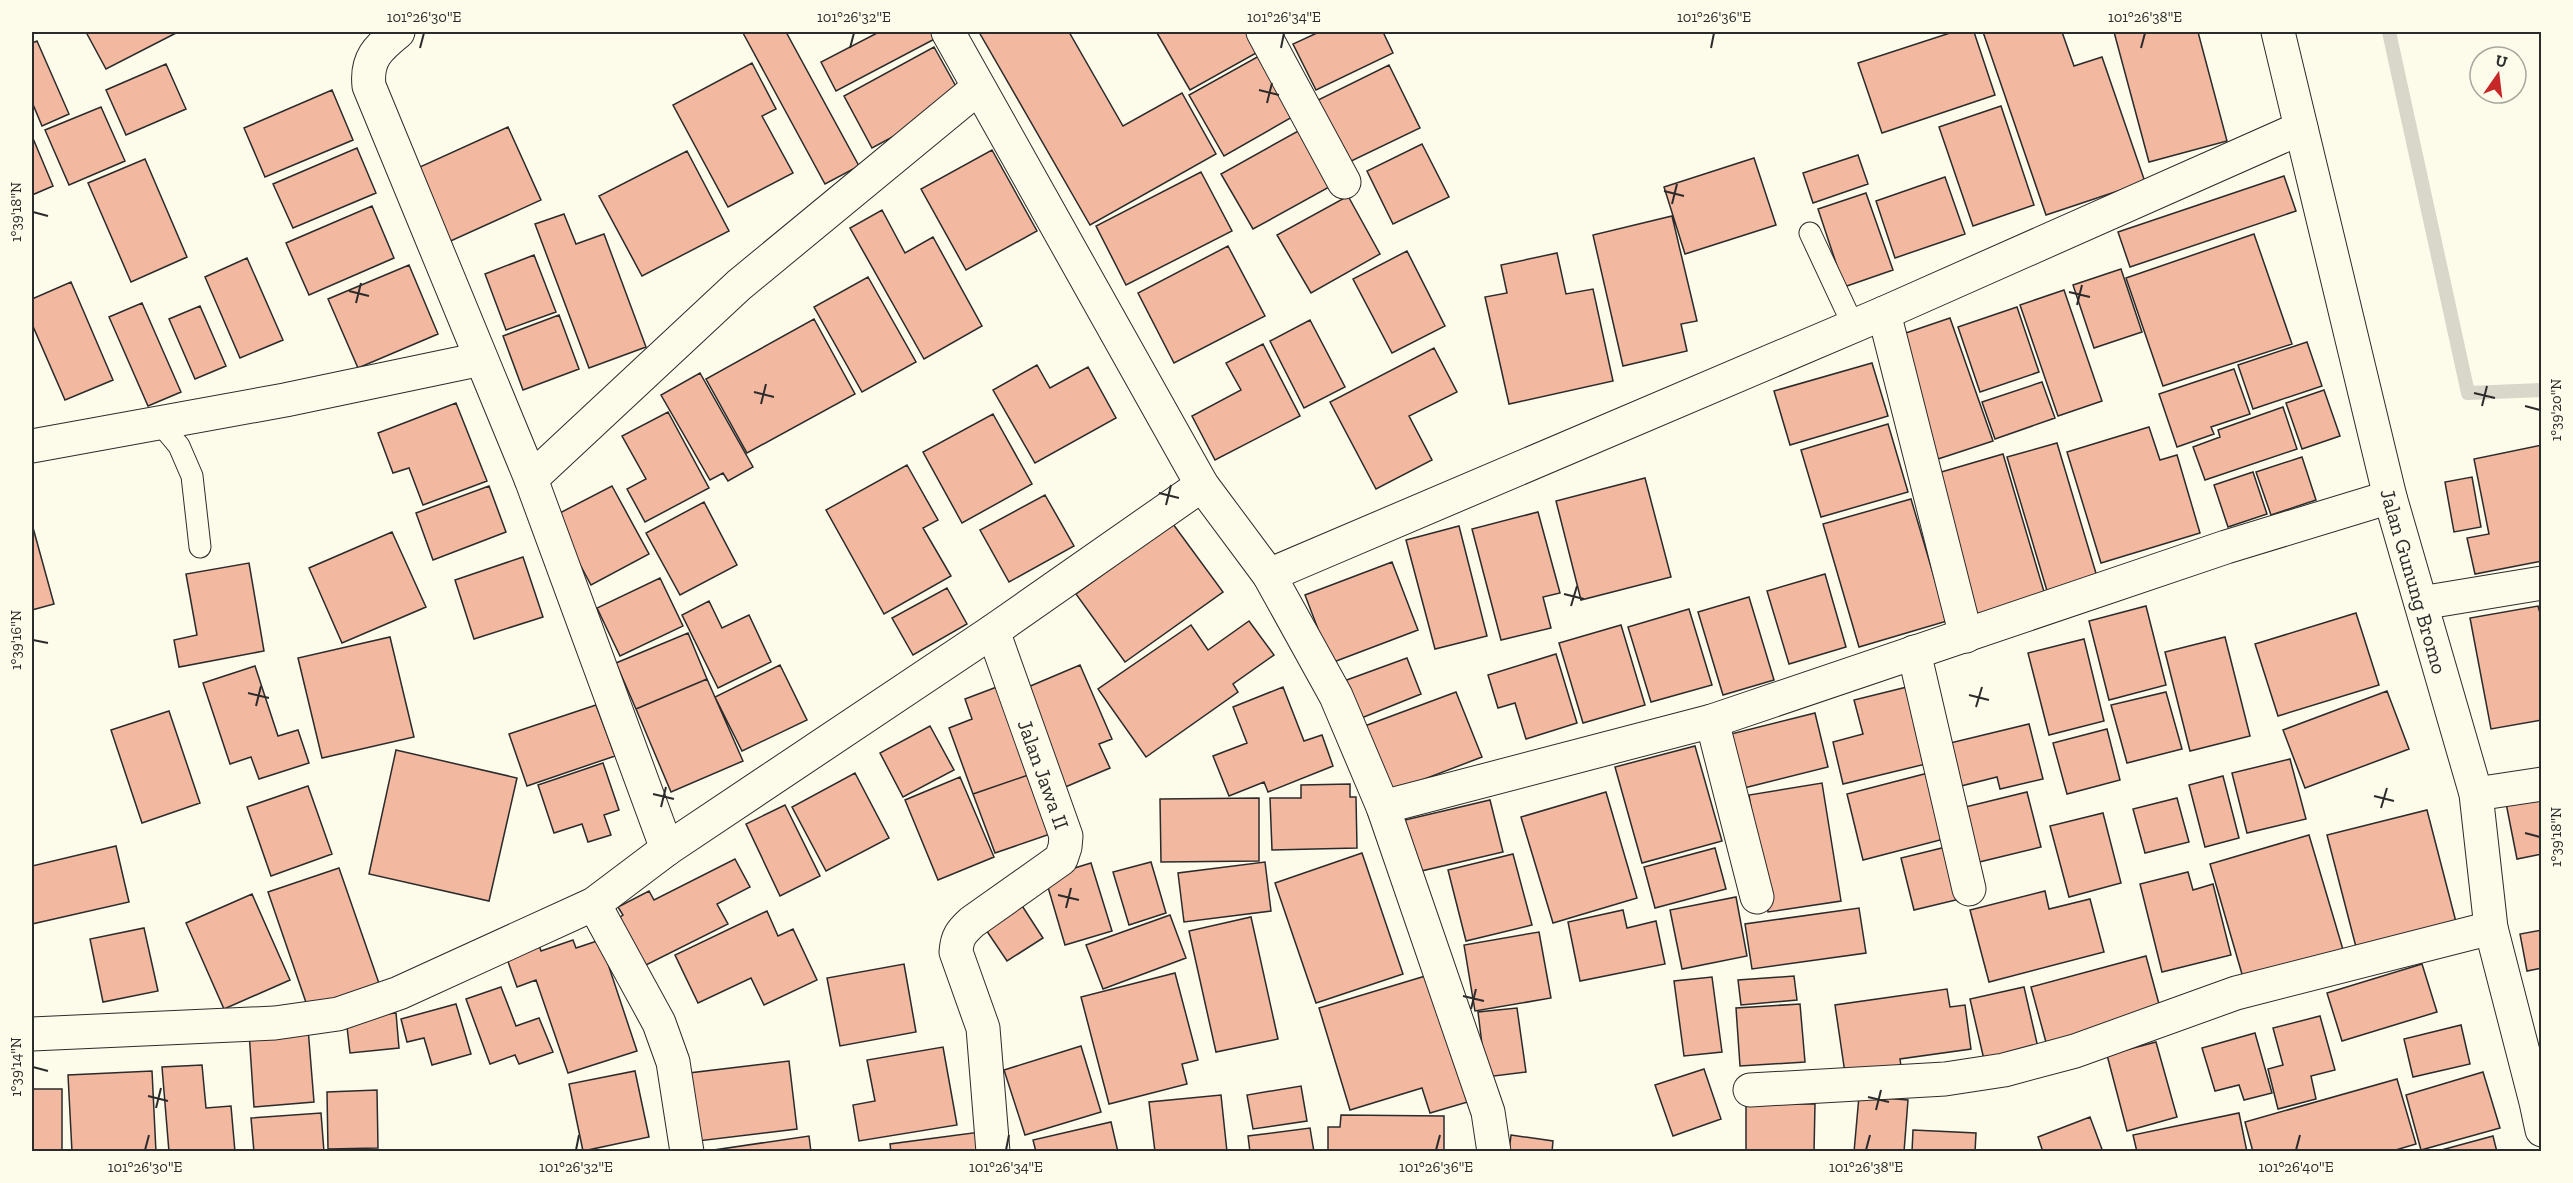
<svg xmlns="http://www.w3.org/2000/svg" width="2573" height="1183" font-family="'Zilla Slab',serif">
  <rect width="100%" height="100%" fill="#fdfbea"/>
  <g fill="none" stroke-linecap="round" stroke-linejoin="round">
    <!-- stream -->
    <path stroke="#d8d7c9" stroke-width="14" d="M2389,32l79,361 74,-3"/>
  </g>
  <!-- building -->
  <path fill="#f2b8a0" stroke="#2b2b2b" stroke-width="1.5" d="M86,32h92l-72,37z
    M746,32h40l73,134 -34,18 -82,-151z
    M879,32h66l1,1 -110,58 -15,-29z
    M979,32h90l54,94 59,-33 34,61 -126,71z
    M1159,32h87l12,20 -68,38 -33,-57z
    M1319,32h64l10,21 -77,37 -23,-46z
    M1953,32h21l21,63 -113,38 -24,-70z
    M1983,32h79l12,34 28,-9 43,125 -99,33z
    M2114,32h84l29,109 -78,21z
    M37,41l32,73 -27,12 -10,-24v-59z
    M934,47l29,52 -91,49 -28,-52z
    M1259,56l35,60 -70,40 -35,-61z
    M752,63l24,46 -14,7 31,57 -65,34 -55,-102z
    M166,64l20,45 -60,26 -20,-45z
    M1389,65l31,63 -77,37 -31,-62z
    M332,90l21,50 -88,37 -21,-49z
    M2001,106l33,99 -61,21 -34,-99z
    M101,107l24,54 -56,24 -24,-55z
    M508,127l33,73 -97,44 -33,-73z
    M1300,130l31,56 -78,43 -32,-55z
    M32,136l21,50 -21,9z
    M1422,144l27,53 -56,27 -26,-53z
    M357,148l19,45 -83,35 -20,-44z
    M992,150l45,81 -71,39 -45,-81z
    M687,151l42,80 -87,45 -43,-80z
    M1858,155l10,29 -55,19 -10,-30z
    M1754,158l22,67 -91,29 -21,-67z
    M145,159l42,98 -56,25 -43,-99z
    M1201,172l31,59 -106,54 -30,-59z
    M2284,176l12,35 -166,56 -12,-35z
    M1945,177l20,57 -70,24 -19,-57z
    M1866,193l27,77 -49,17 -26,-78z
    M1348,196l32,58 -69,39 -34,-58z
    M372,206l22,52 -85,37 -23,-52z
    M882,210l23,43 28,-16 49,89 -58,33 -74,-131z
    M564,214l12,30 28,-10 42,113 -57,21 -54,-144z
    M1672,216l25,105 -16,3 6,27 -64,15 -30,-131z
    M2254,234l38,110 -129,42 -37,-108z
    M1228,246l37,70 -91,47 -36,-70z
    M1407,251l38,75 -53,27 -39,-74z
    M1557,253l9,41 27,-5 20,92 -104,23 -24,-107 22,-4 -6,-28z
    M534,255l22,57 -50,18 -21,-56z
    M247,258l36,82 -43,18 -35,-81z
    M409,265l29,69 -80,34 -30,-69z
    M2121,269l21,63 -48,16 -21,-63z
    M868,277l48,85 -54,30 -48,-85z
    M71,282l42,98 -48,20 -33,-76v-25z
    M2064,290l38,111 -44,15 -38,-111z
    M142,303l39,89 -33,14 -39,-89z
    M200,306l26,60 -31,13 -26,-60z
    M2017,307l22,65 -59,20 -22,-65z
    M559,315l20,54 -56,21 -20,-54z
    M1950,318l43,123 -55,18 -41,-123z
    M814,319l41,75 -108,59 -41,-74z
    M1310,320l35,67 -41,21 -34,-67z
    M2307,342l15,44 -69,23 -15,-44z
    M1263,344l37,72 -85,44 -23,-44 49,-26 -15,-27z
    M1434,348l23,44 -48,24 23,44 -56,29 -46,-87z
    M1872,363l16,53 -98,29 -16,-54z
    M1037,365l13,23 38,-21 28,51 -81,45 -42,-73z
    M2234,369l16,45 -39,13 3,7 -37,13 -18,-53z
    M700,373l53,94 -25,14 -5,-8 -13,7 -49,-85z
    M2042,382l13,36 -60,21 -13,-37z
    M2324,390l16,46 -38,13 -16,-46z
    M456,403l31,78 -64,24 -14,-37 -16,5 -15,-40z
    M2283,407l14,42 -92,31 -12,-33 27,-10 -2,-7z
    M668,412l41,76 -64,34 -18,-33 19,-10 -24,-43z
    M993,414l39,70 -70,39 -39,-71z
    M1888,424l20,68 -87,25 -20,-67z
    M2149,427l11,33 17,-5 23,78 -99,30 -34,-111z
    M2057,443l41,137 -50,14 -41,-137z
    M2542,445v116l-67,13 -8,-36 22,-4 -15,-75z
    M2003,454l42,141 -72,21 -42,-141z
    M2302,457l14,43 -45,15 -15,-43z
    M907,465l31,55 -15,8 28,48 -67,38 -58,-104z
    M2253,472l14,42 -39,13 -14,-42z
    M2472,477l9,50 -27,5 -9,-50z
    M1645,478l26,99 -90,23 -25,-99z
    M489,486l17,46 -73,28 -17,-47z
    M612,486l37,68 -58,31 -37,-69z
    M1045,495l29,51 -65,36 -29,-52z
    M1911,499l36,122 -88,26 -36,-123z
    M704,502l33,63 -57,30 -34,-62z
    M1538,512l22,81 -17,4 8,31 -50,12 -29,-111z
    M32,524l22,80 -22,6z
    M1173,524l50,68 -98,70 -49,-68z
    M1459,526l28,110 -52,13 -29,-109z
    M392,532l34,75 -84,36 -33,-75z
    M523,557l20,60 -69,22 -19,-59z
    M1392,562l26,68 -87,33 -26,-68z
    M249,563l15,88 -85,16 -5,-27 23,-5 -11,-61z
    M1825,574l21,73 -57,17 -22,-73z
    M660,578l23,48 -63,30 -23,-48z
    M947,588l20,36 -54,31 -21,-37z
    M1749,597l25,83 -51,15 -25,-83z
    M709,601l13,27 27,-13 22,47 -53,26 -36,-73z
    M2146,606l20,79 -57,15 -20,-79z
    M2538,606l4,14v100l-51,9 -21,-111z
    M1689,609l23,76 -61,17 -23,-75z
    M2356,613l23,72 -101,31 -23,-72z
    M1249,621l25,34 -41,29 5,8 -92,65 -48,-68 93,-64 17,25z
    M1621,625l24,80 -62,18 -24,-80z
    M688,633l19,46 -71,30 -20,-46z
    M390,637l24,100 -92,21 -24,-100z
    M2225,637l25,99 -60,15 -25,-99z
    M2084,639l20,82 -55,14 -21,-82z
    M1556,654l21,69 -51,16 -11,-36 -17,5 -10,-33z
    M1407,658l14,36 -62,25 -15,-38z
    M780,665l27,55 -65,31 -27,-54z
    M1080,665l32,74 -13,5 11,24 -47,20 -42,-98z
    M255,666l23,70 20,-6 11,33 -50,16 -8,-22 -21,7 -27,-81z
    M707,679l36,82 -72,31 -35,-83z
    M1002,685l32,88 -61,21 -24,-66 23,-9 -7,-20z
    M1911,686l19,77 -87,21 -10,-42 30,-8 -9,-34z
    M1283,687l21,54 18,-6 11,31 -65,26 -4,-10 -35,14 -16,-40 34,-13 -14,-36z
    M2387,691l22,58 -104,39 -22,-58z
    M1456,692l26,65 -94,36 -26,-66z
    M2166,692l16,57 -55,14 -16,-58z
    M596,705l19,51 -88,30 -18,-52z
    M169,711l31,92 -58,20 -31,-93z
    M1815,713l13,54 -88,22 -13,-54z
    M2029,724l14,55 -43,10 -3,-12 -40,10 -11,-43z
    M930,726l24,44 -51,27 -23,-44z
    M2107,729l13,51 -53,14 -14,-51z
    M1695,746l27,95 -80,22 -27,-96z
    M396,750l121,28 -28,123 -120,-27z
    M2290,759l16,60 -59,14 -15,-60z
    M603,763l16,47 -15,5 7,20 -23,7 -6,-18 -28,9 -16,-48z
    M855,773l34,65 -63,33 -34,-64z
    M1034,773l22,59 -61,21 -22,-59z
    M1928,773l16,66 -81,21 -16,-66z
    M2223,776l16,62 -34,9 -16,-62z
    M960,777l34,80 -56,23 -33,-80z
    M1822,783l19,118 -73,11 -19,-117z
    M1350,784v13h6l1,51 -85,2 -2,-52h31v-13z
    M308,786l24,68 -61,22 -24,-69z
    M2542,791v63l-25,5 -12,-61z
    M1606,792l31,106 -84,25 -32,-106z
    M2027,792l14,55 -70,17 -14,-55z
    M1259,798v63l-98,1 -1,-63z
    M2177,798l12,44 -44,11 -12,-44z
    M1490,800l13,52 -86,20 -12,-52z
    M785,805l35,71 -40,20 -34,-72z
    M2427,810l29,112 -100,25 -29,-112z
    M2103,813l18,70 -52,14 -19,-71z
    M2309,835l35,118 -100,28 -34,-117z
    M116,846l13,56 -97,22v-58z
    M1946,847l14,52 -46,11 -13,-52z
    M1715,848l11,41 -71,19 -11,-41z
    M1362,853l41,121 -87,29 -41,-120z
    M1513,854l19,71 -66,16 -18,-71z
    M735,859l15,28 -33,17 11,20 -86,43 -25,-48 6,-4 -5,-8 31,-16 5,9z
    M1151,862l15,51 -37,12 -16,-53z
    M1265,862l6,49 -87,11 -6,-49z
    M1091,863l21,68 -47,14 -20,-68z
    M339,868l43,124 -71,25 -43,-125z
    M2188,872l5,18 20,-6 18,71 -69,17 -22,-88z
    M2045,891l4,18 41,-10 14,53 -115,30 -19,-72z
    M252,894l38,86 -66,29 -38,-86z
    M1736,897l11,59 -65,13 -12,-59z
    M1017,898l26,40 -36,23 -27,-40z
    M1859,908l7,45 -114,16 -7,-45z
    M1623,910l4,18 29,-7 9,43 -85,17 -12,-59z
    M767,911l11,25 15,-7 24,51 -53,25 -13,-27 -53,25 -23,-48z
    M1170,915l16,43 -83,31 -17,-44z
    M1251,917l27,122 -62,13 -27,-121z
    M144,928l14,63 -55,11 -13,-63z
    M2542,930v38l-15,3 -7,-37z
    M1539,932l12,66 -76,13 -11,-66z
    M573,940l3,8 24,-8 37,111 -69,22 -32,-93 -19,7 -11,-31 33,-11 2,6z
    M2146,956l16,59 -115,31 -16,-59z
    M904,964l12,68 -76,14 -13,-68z
    M2422,964l15,48 -95,29 -15,-48z
    M1175,973l23,87 -16,4 5,20 -78,20 -28,-107z
    M1432,974l39,127 -41,12 -8,-25 -72,22 -31,-102z
    M1794,976l3,24 -56,5 -3,-25z
    M1712,977l10,75 -38,4 -10,-75z
    M501,987l15,39 23,-8 14,34 -34,12 -4,-9 -25,9 -24,-65z
    M2024,987l15,65 -54,12 -15,-65z
    M1947,989l3,18 15,-2 6,44 -71,10 2,14 -56,7 -11,-75z
    M456,1004l15,50 -39,11 -8,-27 -17,4 -6,-23z
    M1800,1004l5,58 -65,4 -4,-58z
    M1517,1008l9,64 -40,5 -8,-65z
    M396,1013l3,35 -49,5 -4,-35z
    M2320,1016l15,54 -24,6 5,23 -38,10 -10,-40 15,-4 -10,-37z
    M2461,1025l9,39 -57,13 -9,-38z
    M308,1028l6,74 -60,5 -5,-75z
    M2255,1033l17,60 -28,7 -5,-15 -24,6 -13,-43z
    M2156,1042l21,75 -50,14 -20,-76z
    M1081,1046l20,66 -76,23 -21,-65z
    M943,1047l14,78 -98,16 -6,-36 22,-4 -8,-41z
    M789,1061l8,68 -99,12 -9,-68z
    M202,1065l4,43 25,-2 4,46h-66l-7,-85z
    M1704,1069l17,50 -48,17 -18,-51z
    M152,1071l4,81h-84l-4,-77z
    M635,1071l14,66 -66,14 -14,-67z
    M2483,1072l17,56 -79,22 -15,-55z
    M2397,1079l19,65 -27,8h-136l-8,-30z
    M1301,1086l6,35 -54,8 -6,-34z
    M32,1089h30v63h-30z
    M377,1090l1,58 -50,1 -1,-57z
    M1221,1095l6,57h-72l-6,-50z
    M1859,1096l49,4 -4,52h-50z
    M1746,1104h69l-1,48h-68z
    M321,1113l3,39h-70l-3,-34z
    M2239,1113l8,39h-110l-4,-17z
    M1341,1115l103,1v36h-116v-25h12z
    M2090,1117l13,35h-60l-5,-15z
    M1111,1122l7,30h-82l-3,-12z
    M1310,1128l4,24h-64l-2,-16z
    M1913,1130l63,3 -1,19h-63z
    M980,1132l3,20h-92l-1,-8z
    M1511,1135l42,6 -1,11h-43z
    M809,1136l2,16h-97v-2z
    M2493,1136l4,16h-63z"/>
  <g fill="none" stroke-linecap="round" stroke-linejoin="round">
    <!-- service casing -->
    <g stroke="#2b2b2b" stroke-width="23">
      <path id="service" d="M1810,233l43,92
        M159,422l20,24 13,30 8,71"/>
    </g>
    <!-- minor casing -->
    <g stroke="#2b2b2b" stroke-width="35">
      <g id="minor">
        <path d="M398,32c-20,16 -32,27 -29,54l162,393 136,370"/>
        <path d="M948,32l254,453 67,90 67,121 47,111 105,305 6,40"/>
        <path d="M1263,32l81,150"/>
        <path id="s1" d="M2278,32l112,465 86,297 15,134 45,174 6,28"/>
        <path d="M1884,313l82,323"/>
        <path d="M32,446l253,-46 196,-41"/>
        <path d="M531,479l208,-194 239,-197"/>
        <path d="M1269,575l615,-262 417,-185"/>
        <path d="M2421,603l121,-20"/>
        <path id="s2" d="M993,631l73,205 -1,11 -4,12 -89,63c-11,10 -15,15 -16,30l27,76 10,124"/>
        <path d="M1914,652l55,237"/>
        <path d="M1712,721l45,176"/>
        <path d="M2476,794l66,-10"/>
        <path d="M1383,807l329,-86 514,-174 164,-50"/>
        <path d="M594,904l65,119 14,39 14,90"/>
        <path d="M32,1034l243,-11 63,-9 61,-21 195,-89 73,-55 326,-218 209,-146"/>
        <path d="M1750,1090l195,-11 59,-9 71,-19 161,-58 255,-65"/>
      </g>
    </g>
    <!-- service -->
    <use href="#service" stroke="#fdfbea" stroke-width="21"/>
    <!-- minor -->
    <use href="#minor" stroke="#fdfbea" stroke-width="33"/>
  </g>
  <!-- ticks -->
  <path fill="none" stroke="#2b2b2b" stroke-width="2" d="M420,48l4,-15M850,48l4,-15M1281,48l3,-15M1711,48l3,-15M2141,48l4,-15M1259,90l20,5M1267,103l5,-20M1664,191l20,5M1672,204l5,-20M33,212l15,4M349,291l20,5M2069,292l21,5M356,303l5,-20M2077,305l5,-20M754,392l20,5M2474,393l21,5M761,404l5,-20M2482,406l5,-20M2525,406l15,4M1159,493l20,5M1166,505l5,-20M1564,594l20,5M1571,606l6,-20M33,640l15,3M248,693l21,5M1969,695l20,5M256,706l5,-20M1976,707l6,-20M653,794l21,5M2374,796l20,5M661,807l5,-20M2381,808l6,-20M2525,833l15,4M1058,895l21,5M1066,908l5,-20M1463,996l21,5M1471,1009l5,-20M33,1067l15,4M148,1096l20,5M1868,1097l21,5M156,1108l5,-20M1876,1110l5,-20M145,1150l4,-15M576,1150l3,-15M1006,1150l3,-15M1436,1150l4,-15M1866,1150l4,-15M2296,1150l4,-15"/>
  <g text-anchor="middle" dominant-baseline="central" stroke-width="4.5" stroke-linejoin="round" paint-order="stroke">
    <!-- street labels -->
    <g font-size="21" fill="#2b2b2b" stroke="#fdfbea">
      <text stroke="none"><textPath href="#s1" startOffset="566">Jalan Gunung Bromo</textPath></text>
      <text stroke="none"><textPath href="#s2" startOffset="152">Jalan Jawa II</textPath></text>
    </g>
  </g>
  <!-- border -->
  <rect width="2573" height="1183" fill="none" stroke="#fdfbea" stroke-width="66"/>
  <!-- north arrow -->
  <g transform="translate(2498 75) rotate(14)"><circle r="28" fill="#fdfbea" stroke="#a9a89e" stroke-width="1.5"/>
  <path d="M0-4.5L10 22L0 15L-10 22Z" fill="#c62828"/>
  <text y="-9" font-size="16" font-weight="bold" text-anchor="middle" fill="#2b2b2b">U</text>
  </g>
  <rect x="33" y="33" width="2507" height="1117" fill="none" stroke="#2b2b2b" stroke-width="2"/>
  <g font-size="15" text-anchor="middle" fill="#2b2b2b">
    <text x="424" y="22">101°26'30"E</text>
    <text x="854" y="22">101°26'32"E</text>
    <text x="1284" y="22">101°26'34"E</text>
    <text x="1714" y="22">101°26'36"E</text>
    <text x="2145" y="22">101°26'38"E</text>
    <text transform="translate(16 212) rotate(-90)" y="5">1°39'18"N</text>
    <text transform="translate(2556 410) rotate(-90)" y="5">1°39'20"N</text>
    <text transform="translate(16 640) rotate(-90)" y="5">1°39'16"N</text>
    <text transform="translate(2556 837) rotate(-90)" y="5">1°39'18"N</text>
    <text transform="translate(16 1067) rotate(-90)" y="5">1°39'14"N</text>
    <text x="145" y="1172">101°26'30"E</text>
    <text x="576" y="1172">101°26'32"E</text>
    <text x="1006" y="1172">101°26'34"E</text>
    <text x="1436" y="1172">101°26'36"E</text>
    <text x="1866" y="1172">101°26'38"E</text>
    <text x="2296" y="1172">101°26'40"E</text>
  </g>
</svg>
